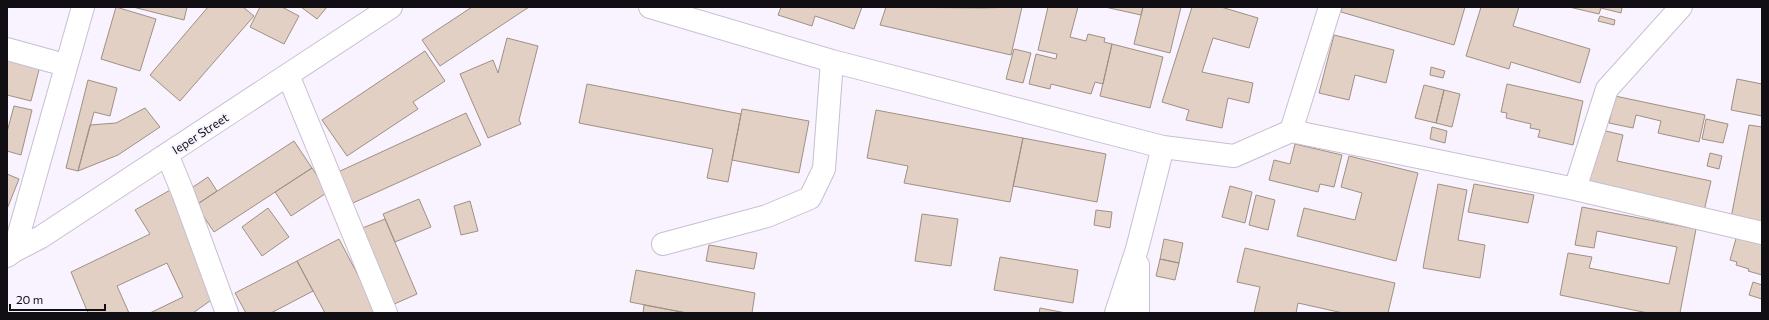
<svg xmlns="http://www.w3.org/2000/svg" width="1769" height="320" font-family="Commissioner,sans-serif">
  <rect width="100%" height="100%" fill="#f8f3fe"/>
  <!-- building -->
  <path fill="#e1d0c3" stroke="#a09084" d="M116,7l40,12 -16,52 -39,-12z
    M133,7h54l-3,13z
    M208,7h35l11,9 -74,85 -30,-26z
    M260,7h22l17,9 -15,28 -34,-17z
    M301,7h26l-10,12z
    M472,7h57l-89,59 -18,-26z
    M781,7h81l-8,22 -39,-13 -3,10 -34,-11z
    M886,7l95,1 41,-1 -11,48 -131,-30z
    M1048,7h30l-8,30 16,4 2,-7 17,4 -1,4 8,2 -9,40 -8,-2 -4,12 -40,-10 -1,5 -21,-5 7,-30 20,5 1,-5 -19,-4z
    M1105,7h38l-2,8z
    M1143,7h38l-11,46 -36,-9z
    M1192,7h29l37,11 -9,30 -36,-10 -11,34 51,11 -4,20 -21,-5 -6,30 -36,-8 3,-10 -27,-8z
    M1342,7h123l-11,38 -113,-33z
    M1481,7h38l-6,19 77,23 -10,34 -69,-21 -2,7 -43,-13z
    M1569,7h53l-1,6 -20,-5 -2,6z
    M1600,16l15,4 -1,5 -16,-4z
    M1334,35l60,15 -8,33 -31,-8 -6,25 -30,-7z
    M507,38l31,8 -19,74 2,4 -33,14 -28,-64 33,-14 5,13z
    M1112,44l51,13 -13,51 -50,-12z
    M1014,49l17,4 -8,30 -17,-4z
    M425,51l20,30 -32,21 5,7 -71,47 -25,-36z
    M7,57l33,9 -9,35 -24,-6z
    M1431,67l14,4 -2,7 -13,-3z
    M1737,79l25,5v32l-31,-6z
    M88,80l29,8 -7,28 -16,-4 -16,59 -12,-3z
    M587,84l154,30 -13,68 -21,-4 6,-29 -134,-26z
    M1507,84l76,17 -10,44 -35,-8 2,-7 -10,-2 1,-4 -25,-6 1,-5 -6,-1z
    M1424,85l20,5 -8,33 -21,-5z
    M1444,90l16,4 -8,33 -16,-4z
    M1615,96l90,19 -6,27 -41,-9 3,-12 -25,-6 -3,13 -24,-5z
    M14,106l18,4 -11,45 -14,-4v-19z
    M145,108l15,19 -42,28 -40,16 12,-46 26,-2z
    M742,109l67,12 -10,52 -67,-13z
    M876,110l147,28 -13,64 -106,-19 4,-17 -41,-8z
    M466,113l15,32 -128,58 -15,-31z
    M1706,119l22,5 -5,19 -21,-4z
    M1749,125l13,2v98l-31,-7z
    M1432,127l15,4 -2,12 -15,-4z
    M1597,129l26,6 -6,26 94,20 -7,30 -119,-26z
    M1023,138l83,16 -9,48 -84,-16z
    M294,141l18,27 -98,64 -18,-27z
    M1295,144l47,11 -8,32 -14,-3 -2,8 -49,-12 5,-20 16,4z
    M1710,153l12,3 -3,13 -12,-3z
    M1349,156l69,17 -22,88 -99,-25 7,-28 51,12 7,-27 -21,-6z
    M312,168l16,24 -37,24 -16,-24z
    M7,174l12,5 -12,30z
    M208,177l9,14 -21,14 -9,-14z
    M1438,184l29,6 -9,50 27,5 -5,33 -57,-10z
    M1474,184l60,11 -6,28 -60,-11z
    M1230,186l22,6 -7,31 -23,-6z
    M172,189l15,26 -6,4 33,79 -21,15h-43l33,-16 -16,-34 -50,23 12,27h-41l-17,-41 79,-38 -15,-24z
    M1256,195l19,5 -7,30 -19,-5z
    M419,199l12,28 -36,15 -12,-28z
    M470,201l8,30 -17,4 -7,-29z
    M1582,207l114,22 -16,84h-32l-88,-18 8,-42 24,4 -3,11 80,16 8,-37 -80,-16 -3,17 -19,-3z
    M268,208l21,29 -27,19 -20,-29z
    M1096,210l16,2 -2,16 -16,-3z
    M922,214l36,5 -7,47 -36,-5z
    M385,219l32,75 -25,11 -32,-76z
    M1737,235l25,6v34l-14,-4 1,-2 -13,-4 1,-3 -7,-2z
    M339,239l39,74h-53l-28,-52z
    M1164,239l19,4 -4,20 -19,-4z
    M709,245l48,8 -3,16 -48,-8z
    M1245,248l150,35 -7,30h-45l-45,-10 -2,10h-42l6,-26 -23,-5z
    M1000,257l78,13 -5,33 -79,-13z
    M1160,259l19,4 -4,17 -19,-4z
    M297,261l16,30 -42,22h-25l-11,-20z
    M636,270l119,23 -3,20h-65l-57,-11z
    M1753,282l9,3v14l-13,-4z
    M644,305l43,8h-44z
    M1040,308l26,5h-27z"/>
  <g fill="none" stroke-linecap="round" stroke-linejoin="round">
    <!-- minor casing -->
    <g stroke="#c8bfd0" stroke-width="24">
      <path id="minor" d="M650,7l182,54 331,86 -26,102 -21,64
        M7,49l58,16
        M288,75l98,238
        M1291,131l39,-124
        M1163,147l71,9 57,-25 284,58 187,44
        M167,154l16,39 44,120
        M1575,189l32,-100 74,-82
        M663,244l104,-28 43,-18 14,-29 8,-108
        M14,251l69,-244
        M7,256l7,-5 27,-14 350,-230
        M1138,265v48"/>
    </g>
    <!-- minor -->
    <use href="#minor" stroke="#fff" stroke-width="22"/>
  </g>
  <g text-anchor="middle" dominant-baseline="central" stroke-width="4" stroke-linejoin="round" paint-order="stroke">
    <!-- street labels -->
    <g font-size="12" fill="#110e14" stroke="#f8f3fe">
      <text transform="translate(200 133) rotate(-33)">Ieper Street</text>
    </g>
  </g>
  <!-- border -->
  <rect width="1769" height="320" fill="none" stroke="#110e14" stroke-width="16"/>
  <!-- scale -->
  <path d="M10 304v6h95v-6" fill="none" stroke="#110e14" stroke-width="2"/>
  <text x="16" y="304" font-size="12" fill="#110e14" stroke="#f8f3fe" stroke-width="3" paint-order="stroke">20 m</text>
</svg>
